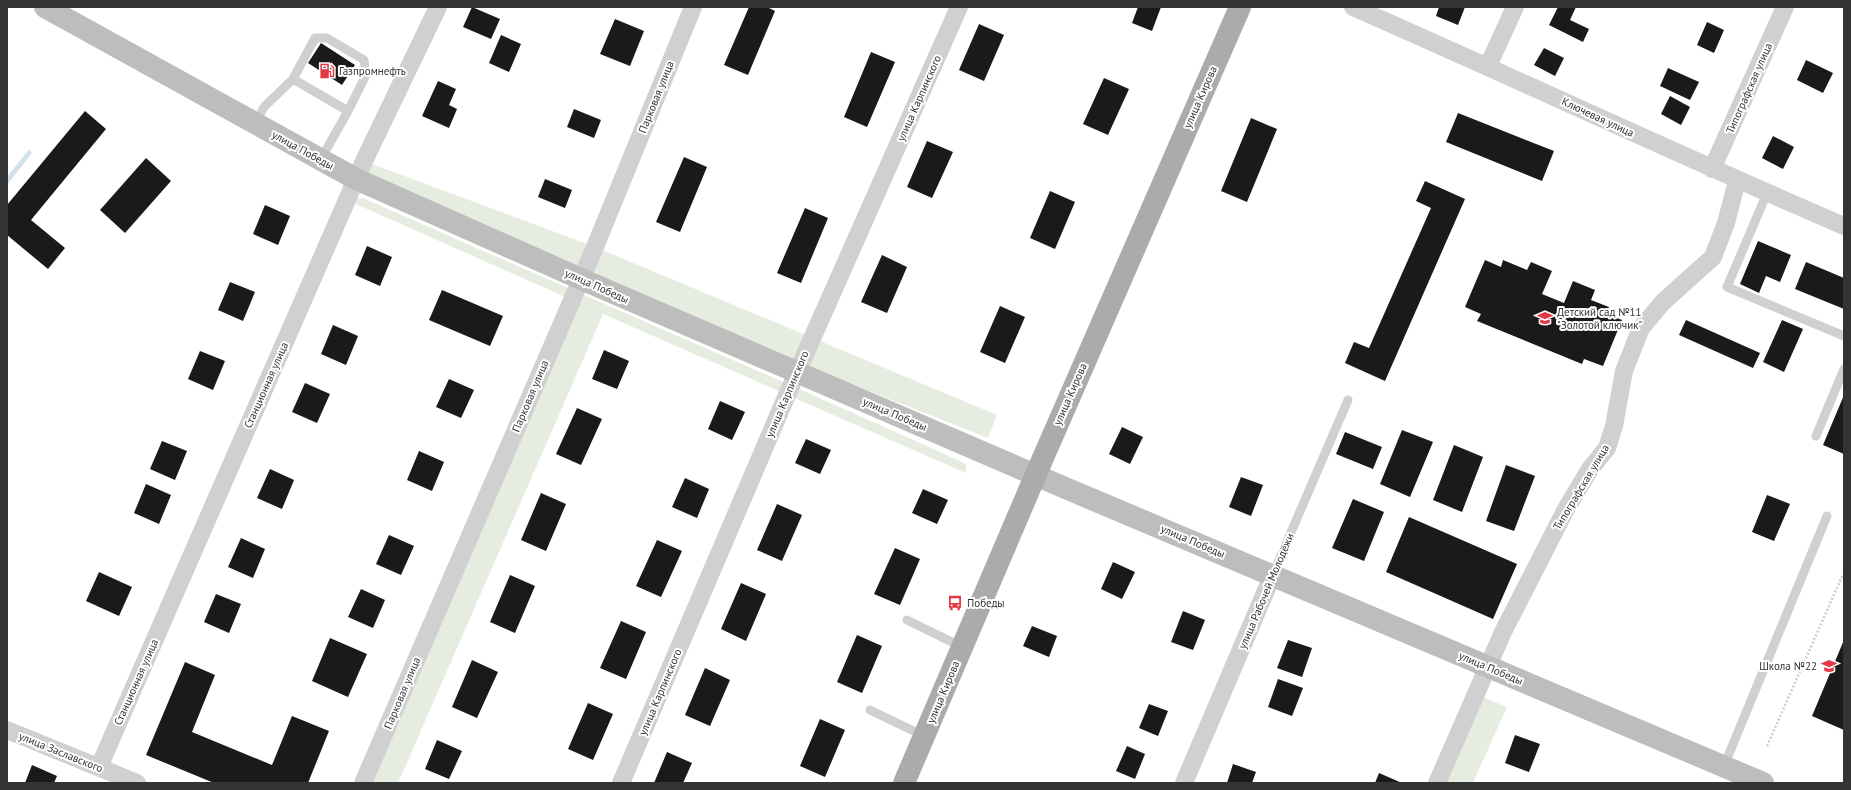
<svg xmlns="http://www.w3.org/2000/svg" width="1851" height="790" font-family="'PT Sans',sans-serif">
  <rect width="100%" height="100%" fill="#fff"/>
  <!-- green -->
  <path fill="#e6ecdf" d="M364,161l231,86 402,168 -9,23 -157,-62 -228,-97 -243,-109z
    M363,198c201,89 403,175 603,266v9l-363,-159 -205,469h-35l209,-483 -225,-100z
    M1476,694l31,13 -34,76h-36z"/>
  <g fill="none" stroke-linecap="round" stroke-linejoin="round">
    <!-- stream -->
    <path stroke="#cfe2ee" stroke-width="5" d="M7,181l22,-28"/>
  </g>
  <!-- building -->
  <path fill="#1a1a1a" d="M472,7l28,12 -9,20 -28,-12z
    M749,7h18l8,4 -27,64 -24,-10z
    M1138,7h23l-9,24 -20,-8z
    M1439,7h26l-7,18 -22,-9z
    M1558,7h18l-6,13 19,9 -6,13 -34,-17z
    M615,19l29,12 -14,35 -30,-12z
    M1707,22l17,8 -10,23 -17,-8z
    M979,24l25,11 -20,46 -25,-11z
    M501,35l20,9 -12,28 -20,-9z
    M321,43l34,22 -13,20 -34,-22z
    M1544,48l20,10 -9,18 -21,-11z
    M871,52l24,10 -28,65 -23,-10z
    M1806,60l27,13 -10,20 -26,-13z
    M1668,68l31,14 -9,18 -30,-14z
    M1104,78l25,11 -21,46 -25,-11z
    M438,81l18,8 -7,16 8,4 -8,19 -27,-12z
    M1670,96l20,11 -9,18 -20,-11z
    M574,109l27,11 -7,18 -27,-11z
    M85,111l21,18 -75,91 34,28 -17,21 -41,-34v-30z
    M1458,113l96,38 -12,30 -96,-39z
    M1251,118l26,11 -30,73 -26,-11z
    M1773,136l21,11 -11,22 -21,-11z
    M927,141l26,11 -21,46 -25,-11z
    M684,157l23,10 -27,65 -24,-10z
    M146,158l25,23 -46,52 -25,-23z
    M545,179l27,11 -7,18 -27,-11z
    M1425,181l40,18 -80,182 -40,-18 9,-21 15,6 62,-140 -15,-7z
    M1050,191l25,11 -20,47 -25,-11z
    M265,205l25,11 -12,29 -25,-11z
    M805,208l23,10 -27,65 -24,-10z
    M1758,241l33,14 -11,27 -14,-6 -7,17 -19,-9z
    M367,246l25,11 -12,29 -25,-11z
    M882,255l25,12 -20,46 -26,-11z
    M1485,260l16,7 2,-7 24,10 4,-8 21,9 -10,23 22,9 9,-22 22,9 -4,10 18,7 -3,7 16,6 -19,46 -19,-7 -2,5 -105,-43 4,-7 -16,-7z
    M1806,262l38,16v31l-49,-20z
    M230,282l25,10 -12,29 -25,-11z
    M442,290l61,26 -13,30 -61,-26z
    M1000,306l25,11 -20,46 -25,-11z
    M1686,320l74,33 -7,15 -74,-33z
    M1782,320l21,9 -19,43 -21,-10z
    M333,325l25,11 -12,29 -25,-11z
    M604,350l25,11 -12,28 -25,-10z
    M200,351l25,10 -12,29 -25,-11z
    M449,379l25,11 -13,28 -25,-11z
    M305,383l25,11 -13,29 -25,-11z
    M1844,395v59l-21,-9z
    M720,401l25,11 -13,28 -24,-11z
    M577,408l25,11 -21,46 -25,-11z
    M1122,427l21,10 -13,27 -21,-10z
    M1402,430l31,12 -23,55 -30,-13z
    M1345,432l37,15 -9,22 -37,-15z
    M806,439l25,11 -11,24 -25,-11z
    M162,441l25,10 -12,29 -25,-11z
    M1454,445l29,12 -21,55 -29,-12z
    M419,451l25,11 -12,29 -25,-11z
    M1506,465l29,11 -21,55 -28,-10z
    M270,469l24,11 -12,29 -25,-11z
    M1241,477l22,8 -12,31 -22,-9z
    M685,478l24,11 -12,29 -25,-11z
    M146,484l25,11 -12,29 -25,-11z
    M923,489l25,11 -11,24 -25,-11z
    M541,493l25,11 -20,47 -25,-11z
    M1767,495l23,9 -16,37 -22,-9z
    M1353,499l31,13 -20,49 -32,-13z
    M777,504l25,11 -20,46 -25,-11z
    M1409,517l108,47 -24,55 -107,-47z
    M389,535l25,11 -13,29 -25,-11z
    M241,538l24,11 -12,29 -25,-11z
    M657,540l25,11 -21,46 -25,-11z
    M895,548l25,11 -20,46 -26,-11z
    M1113,562l22,10 -13,27 -21,-10z
    M99,572l33,15 -13,29 -33,-15z
    M510,575l25,11 -20,47 -25,-11z
    M741,583l25,11 -20,47 -25,-12z
    M361,589l24,11 -12,28 -25,-11z
    M216,594l25,10 -12,29 -25,-11z
    M1183,611l22,9 -12,30 -22,-8z
    M621,621l25,11 -20,47 -26,-11z
    M1032,626l25,10 -8,21 -26,-11z
    M857,635l25,11 -20,47 -25,-11z
    M330,638l37,16 -19,43 -36,-16z
    M1288,640l24,8 -10,29 -25,-9z
    M1844,640v90l-32,-14z
    M472,660l26,12 -21,46 -25,-11z
    M185,662l30,13 -23,57 80,33 20,-49 37,15 -21,52h-94l-68,-28z
    M705,668l25,12 -20,46 -25,-11z
    M1278,679l25,9 -11,28 -24,-9z
    M588,703l25,11 -20,46 -25,-11z
    M1149,704l19,7 -10,25 -19,-8z
    M820,719l25,11 -20,47 -25,-11z
    M1515,735l25,9 -11,28 -24,-9z
    M437,740l25,11 -13,28 -24,-10z
    M1127,746l18,8 -10,25 -19,-8z
    M667,752l25,11 -9,20h-29z
    M1233,764l23,8 -4,11h-25z
    M32,765l25,11 -3,7h-29z
    M1379,773l23,10h-27z"/>
  <g fill="none" stroke-linecap="round" stroke-linejoin="round">
    <!-- path -->
    <path stroke="#cdcdcd" stroke-width="2.5" stroke-dasharray="2 2" stroke-linecap="butt" d="M1767,746l77,-174"/>
    <!-- lane -->
    <path stroke="#d0d0d0" stroke-width="9" d="M293,79l22,-41h12l37,22 2,15 -18,36
      M255,124l9,-17 29,-28 55,32 -27,48
      M1767,193l-40,94 117,49
      M1816,436l28,-67
      M1273,574l75,-174
      M907,620l55,27
      M870,710l54,26
      M1724,766l103,-250"/>
    <!-- street -->
    <path stroke="#d0d0d0" stroke-width="18" d="M1353,7c164,72 326,148 491,219
      M1488,66l27,-59
      M1712,169l73,-162
      M7,730l130,53
      M99,767l265,-606 74,-154
      M363,783l232,-536 98,-240
      M621,783l166,-388 172,-388
      M1184,783l89,-209
      M1437,783l66,-151 63,-123 24,-40 17,-21 7,-22 10,-55 17,-43 22,-26 50,-45 13,-34 11,-42"/>
    <!-- secondary -->
    <path stroke="#bdbdbd" stroke-width="22" d="M45,7l311,172 225,100 482,208 700,296"/>
    <!-- primary -->
    <path stroke="#ababab" stroke-width="22" d="M904,783l132,-309 204,-467"/>
  </g>
  <!-- icons -->
  <defs>
    <g id="fuel-bare" transform="scale(1.2)"><path d="M-5.5-6h7V0h2V4h1.3V-2.5L3-4.5l.8-.8L6-3V5H2.5V1h-1V6h-7ZM-4.2-4.7v3.2H.2V-4.7Z" fill="#e63946" stroke="#fff" stroke-width="2.5" paint-order="stroke"/></g>
    <g id="school-bare" transform="scale(1.2)"><path d="M0-5L7-2L0 1L-7-2ZM-4 1L0 2.5L4 1V4Q0 6-4 4Z" fill="#e63946" stroke="#fff" stroke-width="2.5" paint-order="stroke"/></g>
    <g id="bus-bare" transform="scale(1.2)"><path d="M-5-6H5V4H4V6H2V4H-2V6H-4V4H-5ZM-3.5-4V0h7V-4ZM-3.5 1.2v1.5H-2V1.2ZM2 1.2v1.5H3.5V1.2Z" fill="#e63946" stroke="#fff" stroke-width="2.5" paint-order="stroke"/></g>
  </defs>
  <g fill-rule="evenodd">
    <use href="#fuel-bare" x="327" y="71"/>
    <use href="#school-bare" x="1545" y="318"/>
    <use href="#bus-bare" x="955" y="603"/>
    <use href="#school-bare" x="1829" y="666"/>
  </g>
  <g text-anchor="middle" dominant-baseline="central" stroke-width="4" stroke-linejoin="round" paint-order="stroke">
    <!-- poi labels -->
    <g font-size="11" fill="#333" stroke="#fff" text-anchor="start">
      <text x="339" y="71">Газпромнефть</text>
      <text x="1557" y="312">Детский сад №11<tspan x="1557" dy="13">"Золотой ключик"</tspan></text>
      <text x="967" y="603">Победы</text>
      <text x="1817" y="666" text-anchor="end">Школа №22</text>
    </g>
    <!-- street labels -->
    <g font-size="11" fill="#333" stroke="#fff">
      <text transform="translate(1749 88) rotate(-66)">Типографская улица</text>
      <text transform="translate(656 97) rotate(-68)">Парковая улица</text>
      <text transform="translate(1200 97) rotate(-66)">улица Кирова</text>
      <text transform="translate(919 98) rotate(-66)">улица Карпинского</text>
      <text transform="translate(1598 117) rotate(25)">Ключевая улица</text>
      <text transform="translate(303 150) rotate(29)">улица Победы</text>
      <text transform="translate(597 286) rotate(24)">улица Победы</text>
      <text transform="translate(266 385) rotate(-66)">Станционная улица</text>
      <text transform="translate(787 394) rotate(-67)">улица Карпинского</text>
      <text transform="translate(1070 394) rotate(-66)">улица Кирова</text>
      <text transform="translate(530 396) rotate(-67)">Парковая улица</text>
      <text transform="translate(895 414) rotate(23)">улица Победы</text>
      <text transform="translate(1581 487) rotate(-59)">Типографская улица</text>
      <text transform="translate(1193 541) rotate(23)">улица Победы</text>
      <text transform="translate(1266 591) rotate(-67)">улица Рабочей Молодёжи</text>
      <text transform="translate(1491 668) rotate(23)">улица Победы</text>
      <text transform="translate(136 682) rotate(-66)">Станционная улица</text>
      <text transform="translate(660 692) rotate(-67)">улица Карпинского</text>
      <text transform="translate(943 692) rotate(-67)">улица Кирова</text>
      <text transform="translate(402 693) rotate(-67)">Парковая улица</text>
      <text transform="translate(61 752) rotate(22)">улица Заславского</text>
    </g>
  </g>
  <!-- border -->
  <rect width="1851" height="790" fill="none" stroke="#333333" stroke-width="16"/>
</svg>
